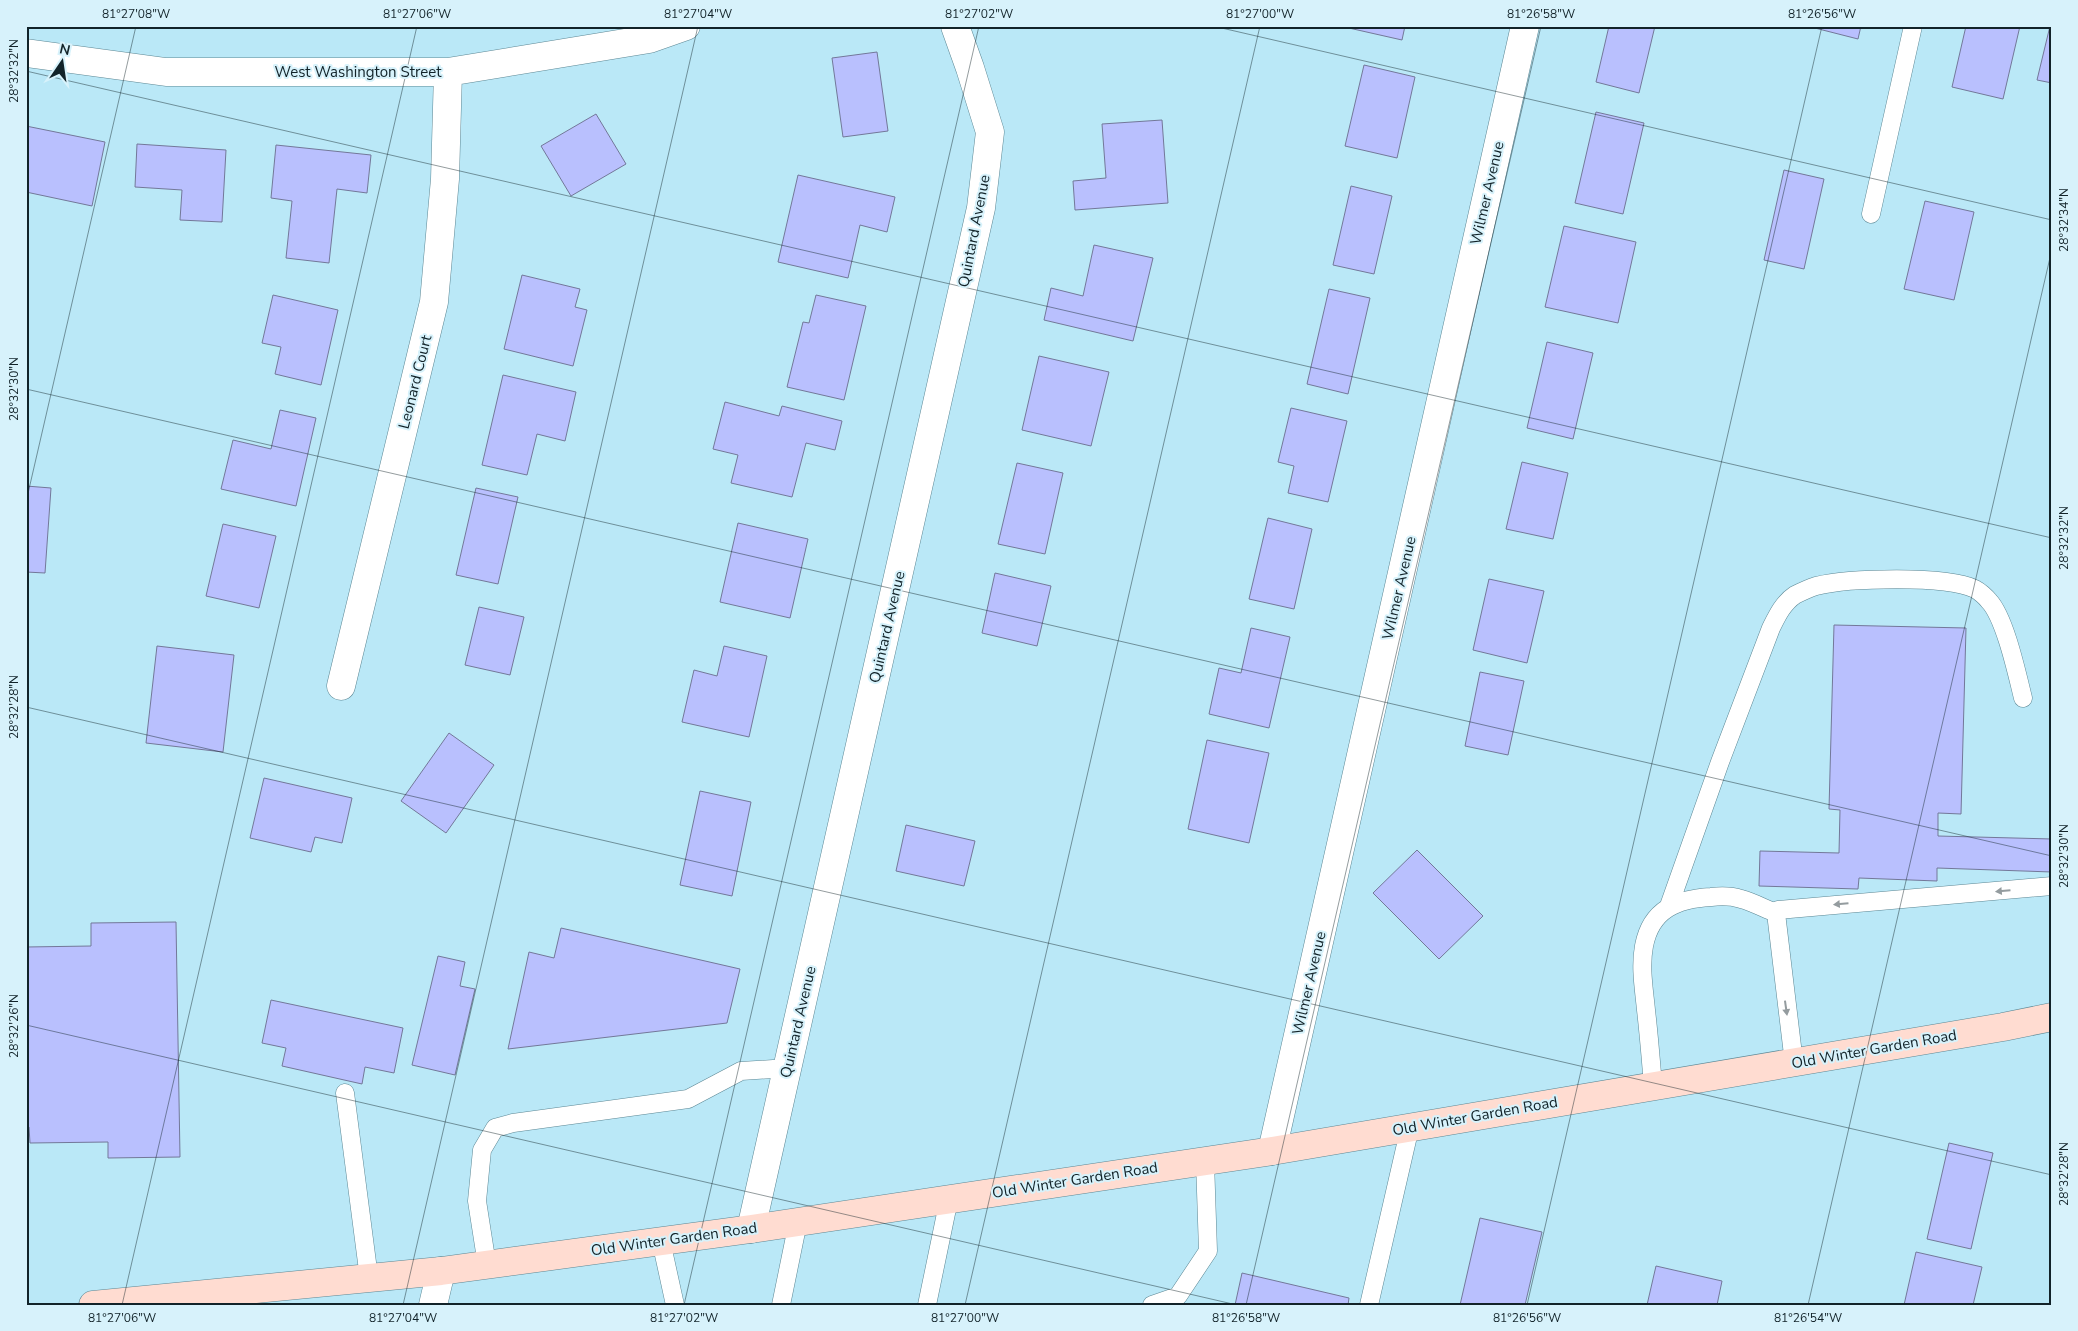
<svg xmlns="http://www.w3.org/2000/svg" width="2078" height="1331" font-family="'Nunito Sans',sans-serif">
  <rect width="100%" height="100%" fill="#bae8f7"/>
  <!-- building -->
  <path fill="#b9c0fe" stroke="#737899" d="M1340,26h65l-3,14z
    M1609,26h46l-16,67 -43,-11z
    M1807,26h54l-3,13z
    M1966,26h54l-17,73 -51,-12z
    M2050,26h2v57l-15,-3z
    M877,52l11,79 -45,6 -11,-79z
    M1364,65l51,12 -18,81 -52,-12z
    M1596,112l48,11 -21,91 -48,-11z
    M596,114l30,50 -55,32 -30,-50z
    M1162,120l6,83 -93,7 -2,-29 33,-3 -4,-54z
    M26,126l79,16 -13,64 -66,-14z
    M137,144l89,6 -4,72 -42,-2 2,-30 -47,-3z
    M276,145l95,10 -4,38 -30,-4 -8,74 -43,-5 6,-57 -21,-3z
    M1784,170l40,9 -20,90 -40,-9z
    M798,175l97,22 -8,35 -27,-7 -12,53 -70,-16z
    M1351,186l41,10 -18,78 -41,-9z
    M1925,201l49,11 -20,88 -50,-11z
    M1564,226l72,16 -18,81 -73,-16z
    M1094,245l59,13 -20,83 -89,-21 7,-32 32,8z
    M522,275l58,14 -5,18 12,3 -14,56 -69,-17z
    M1329,289l41,9 -22,96 -41,-10z
    M273,295l65,15 -17,75 -46,-11 6,-27 -19,-4z
    M816,295l50,11 -22,94 -57,-13 16,-65 6,1z
    M1547,342l46,11 -20,86 -46,-11z
    M1039,356l70,16 -18,74 -69,-16z
    M503,375l73,17 -11,49 -28,-7 -10,41 -45,-10z
    M725,402l54,14 3,-10 60,15 -7,29 -29,-7 -14,54 -61,-14 7,-28 -25,-6z
    M1291,408l56,13 -19,81 -40,-9 6,-27 -16,-4z
    M280,410l36,8 -20,88 -75,-17 12,-49 38,9z
    M1522,462l46,11 -15,66 -47,-10z
    M1017,463l46,10 -18,81 -47,-10z
    M26,486l25,2 -6,85 -19,-1z
    M476,488l42,9 -20,87 -42,-9z
    M1268,518l44,11 -18,80 -45,-10z
    M738,523l70,16 -18,79 -70,-16z
    M223,524l53,12 -17,72 -53,-12z
    M995,573l56,13 -14,60 -55,-13z
    M1489,579l55,12 -17,72 -54,-13z
    M479,607l45,10 -14,58 -45,-10z
    M1834,625l132,3 -5,186 -23,-1v23l114,3v33l-115,-4v13l-78,-3 -1,11 -99,-3 1,-35 79,2 1,-43 -11,-1z
    M1251,628l39,9 -21,91 -60,-14 10,-46 22,5z
    M157,646l77,9 -11,97 -77,-9z
    M724,646l43,10 -18,81 -67,-15 12,-52 23,6z
    M1480,672l44,9 -16,74 -43,-9z
    M449,733l45,32 -48,68 -45,-32z
    M1207,740l62,13 -20,90 -61,-14z
    M264,778l88,20 -10,45 -27,-6 -4,15 -61,-14z
    M700,791l51,11 -19,94 -52,-11z
    M906,825l69,16 -11,45 -68,-15z
    M1417,850l66,66 -44,43 -66,-66z
    M176,922l4,235 -72,1v-16l-78,1 -1,-16h-3v-180l65,-1v-23z
    M561,928l179,41 -13,54 -219,26 21,-97 25,6z
    M438,956l27,6 -5,24 15,3 -20,86 -43,-10z
    M271,1000l132,28 -9,45 -29,-6 -3,17 -80,-18 4,-18 -24,-5z
    M1949,1143l44,10 -22,96 -44,-10z
    M1480,1218l62,14 -17,73h-65z
    M1916,1252l66,15 -9,38h-69z
    M1656,1266l66,15 -5,24h-70z
    M1242,1273l107,25 -1,7h-113z"/>
  <g fill="none" stroke-linecap="round" stroke-linejoin="round">
    <!-- lane casing -->
    <g stroke="#5c8794" stroke-width="19">
      <path id="lane" d="M1871,214l42,-188
        M1669,906l51,-144 51,-134c6,-12 12,-25 24,-33 6,-3 15,-7 21,-9 32,-8 130,-11 159,3 4,2 11,8 14,12 16,17 28,73 34,97
        M1794,1063l-18,-150 2,-3 274,-24
        M1653,1086c-2,-25 -4,-50 -7,-76 -2,-21 -6,-43 -2,-64 7,-37 33,-47 67,-49 9,-1 21,-1 30,2 12,3 24,10 35,14
        M345,1093l24,185
        M661,1241l14,64
        M487,1265l-10,-64 5,-51 13,-22 18,-5 175,-24 53,-28 47,-3
        M781,1305l17,-83
        M927,1305l22,-106
        M1152,1305l26,-9 30,-45 -3,-90
        M1369,1305l41,-178"/>
    </g>
    <!-- street casing -->
    <g stroke="#5c8794" stroke-width="29">
      <path id="street" d="M26,53l140,19h282l201,-33 37,-13
        M341,686l93,-384 11,-123 3,-107
        M1272,1151l253,-1125
        M751,1229l230,-1021 9,-76 -20,-64 -15,-42
        M433,1305l8,-34"/>
    </g>
    <!-- secondary casing -->
    <g stroke="#5c8794" stroke-width="29">
      <path id="secondary" d="M93,1305l348,-34 310,-42 521,-78 731,-124 49,-10"/>
    </g>
    <!-- lane -->
    <use href="#lane" stroke="#fff" stroke-width="18"/>
    <!-- street -->
    <use href="#street" stroke="#fff" stroke-width="28"/>
    <!-- secondary -->
    <use href="#secondary" stroke="#ffdcd1" stroke-width="28"/>
  </g>
  <!-- one-way arrows -->
  <defs><path id="oneway-solid" d="M-6-.8H1V-3.2L6.5 0L1 3.2V.8H-6Z" transform="scale(1.25)"/></defs>
  <g fill="#949c9f">
    <use href="#oneway-solid" transform="translate(2003 891) rotate(175)"/>
    <use href="#oneway-solid" transform="translate(1841 904) rotate(175)"/>
    <use href="#oneway-solid" transform="translate(1786 1008) rotate(82)"/>
  </g>
  <!-- ticks -->
  <path fill="none" stroke="#122329" stroke-width="1" stroke-opacity="0.45" d="M1213,26l839,194M26,71l2026,467M26,389l2026,467M26,502l110,-476M26,707l2026,468M26,1025l1211,280M122,1305l295,-1279M403,1305l295,-1279M684,1305l295,-1279M965,1305l295,-1279M1246,1305l295,-1279M1527,1305l295,-1279M1808,1305l244,-1056"/>
  <g text-anchor="middle" dominant-baseline="central" stroke-width="4" stroke-linejoin="round" paint-order="stroke">
    <!-- street labels -->
    <g font-size="15" fill="#122329" stroke="#d7f2fb">
      <text x="358" y="72">West Washington Street</text>
      <text transform="translate(1487 193) rotate(-77)">Wilmer Avenue</text>
      <text transform="translate(974 231) rotate(-79)">Quintard Avenue</text>
      <text transform="translate(415 382) rotate(-76)">Leonard Court</text>
      <text transform="translate(1399 588) rotate(-77)">Wilmer Avenue</text>
      <text transform="translate(887 627) rotate(-77)">Quintard Avenue</text>
      <text transform="translate(1309 983) rotate(-77)">Wilmer Avenue</text>
      <text transform="translate(798 1022) rotate(-77)">Quintard Avenue</text>
      <text transform="translate(1874 1049) rotate(-10)">Old Winter Garden Road</text>
      <text transform="translate(1475 1116) rotate(-10)">Old Winter Garden Road</text>
      <text transform="translate(1075 1180) rotate(-9)">Old Winter Garden Road</text>
      <text transform="translate(674 1239) rotate(-8)">Old Winter Garden Road</text>
    </g>
  </g>
  <!-- border -->
  <rect width="2078" height="1331" fill="none" stroke="#d7f2fb" stroke-width="55"/>
  <!-- north arrow -->
  <g transform="translate(62 62) rotate(13)" stroke="#d7f2fb" stroke-width="4" paint-order="stroke">
  <path d="M0-4L9 19L0 12L-9 19Z" fill="#122329"/>
  <text y="-8" font-size="14" font-weight="bold" text-anchor="middle" fill="#122329">N</text>
  </g>
  <rect x="28" y="28" width="2022" height="1276" fill="none" stroke="#122329" stroke-width="2"/>
  <g font-size="12" text-anchor="middle" fill="#122329">
    <text x="136" y="18">81°27'08"W</text>
    <text x="417" y="18">81°27'06"W</text>
    <text x="698" y="18">81°27'04"W</text>
    <text x="979" y="18">81°27'02"W</text>
    <text x="1260" y="18">81°27'00"W</text>
    <text x="1541" y="18">81°26'58"W</text>
    <text x="1822" y="18">81°26'56"W</text>
    <text transform="translate(14 71) rotate(-90)" y="4">28°32'32"N</text>
    <text transform="translate(2064 220) rotate(-90)" y="4">28°32'34"N</text>
    <text transform="translate(14 389) rotate(-90)" y="4">28°32'30"N</text>
    <text transform="translate(2064 538) rotate(-90)" y="4">28°32'32"N</text>
    <text transform="translate(14 707) rotate(-90)" y="4">28°32'28"N</text>
    <text transform="translate(2064 856) rotate(-90)" y="4">28°32'30"N</text>
    <text transform="translate(14 1026) rotate(-90)" y="4">28°32'26"N</text>
    <text transform="translate(2064 1174) rotate(-90)" y="4">28°32'28"N</text>
    <text x="122" y="1322">81°27'06"W</text>
    <text x="403" y="1322">81°27'04"W</text>
    <text x="684" y="1322">81°27'02"W</text>
    <text x="965" y="1322">81°27'00"W</text>
    <text x="1246" y="1322">81°26'58"W</text>
    <text x="1527" y="1322">81°26'56"W</text>
    <text x="1808" y="1322">81°26'54"W</text>
  </g>
</svg>
